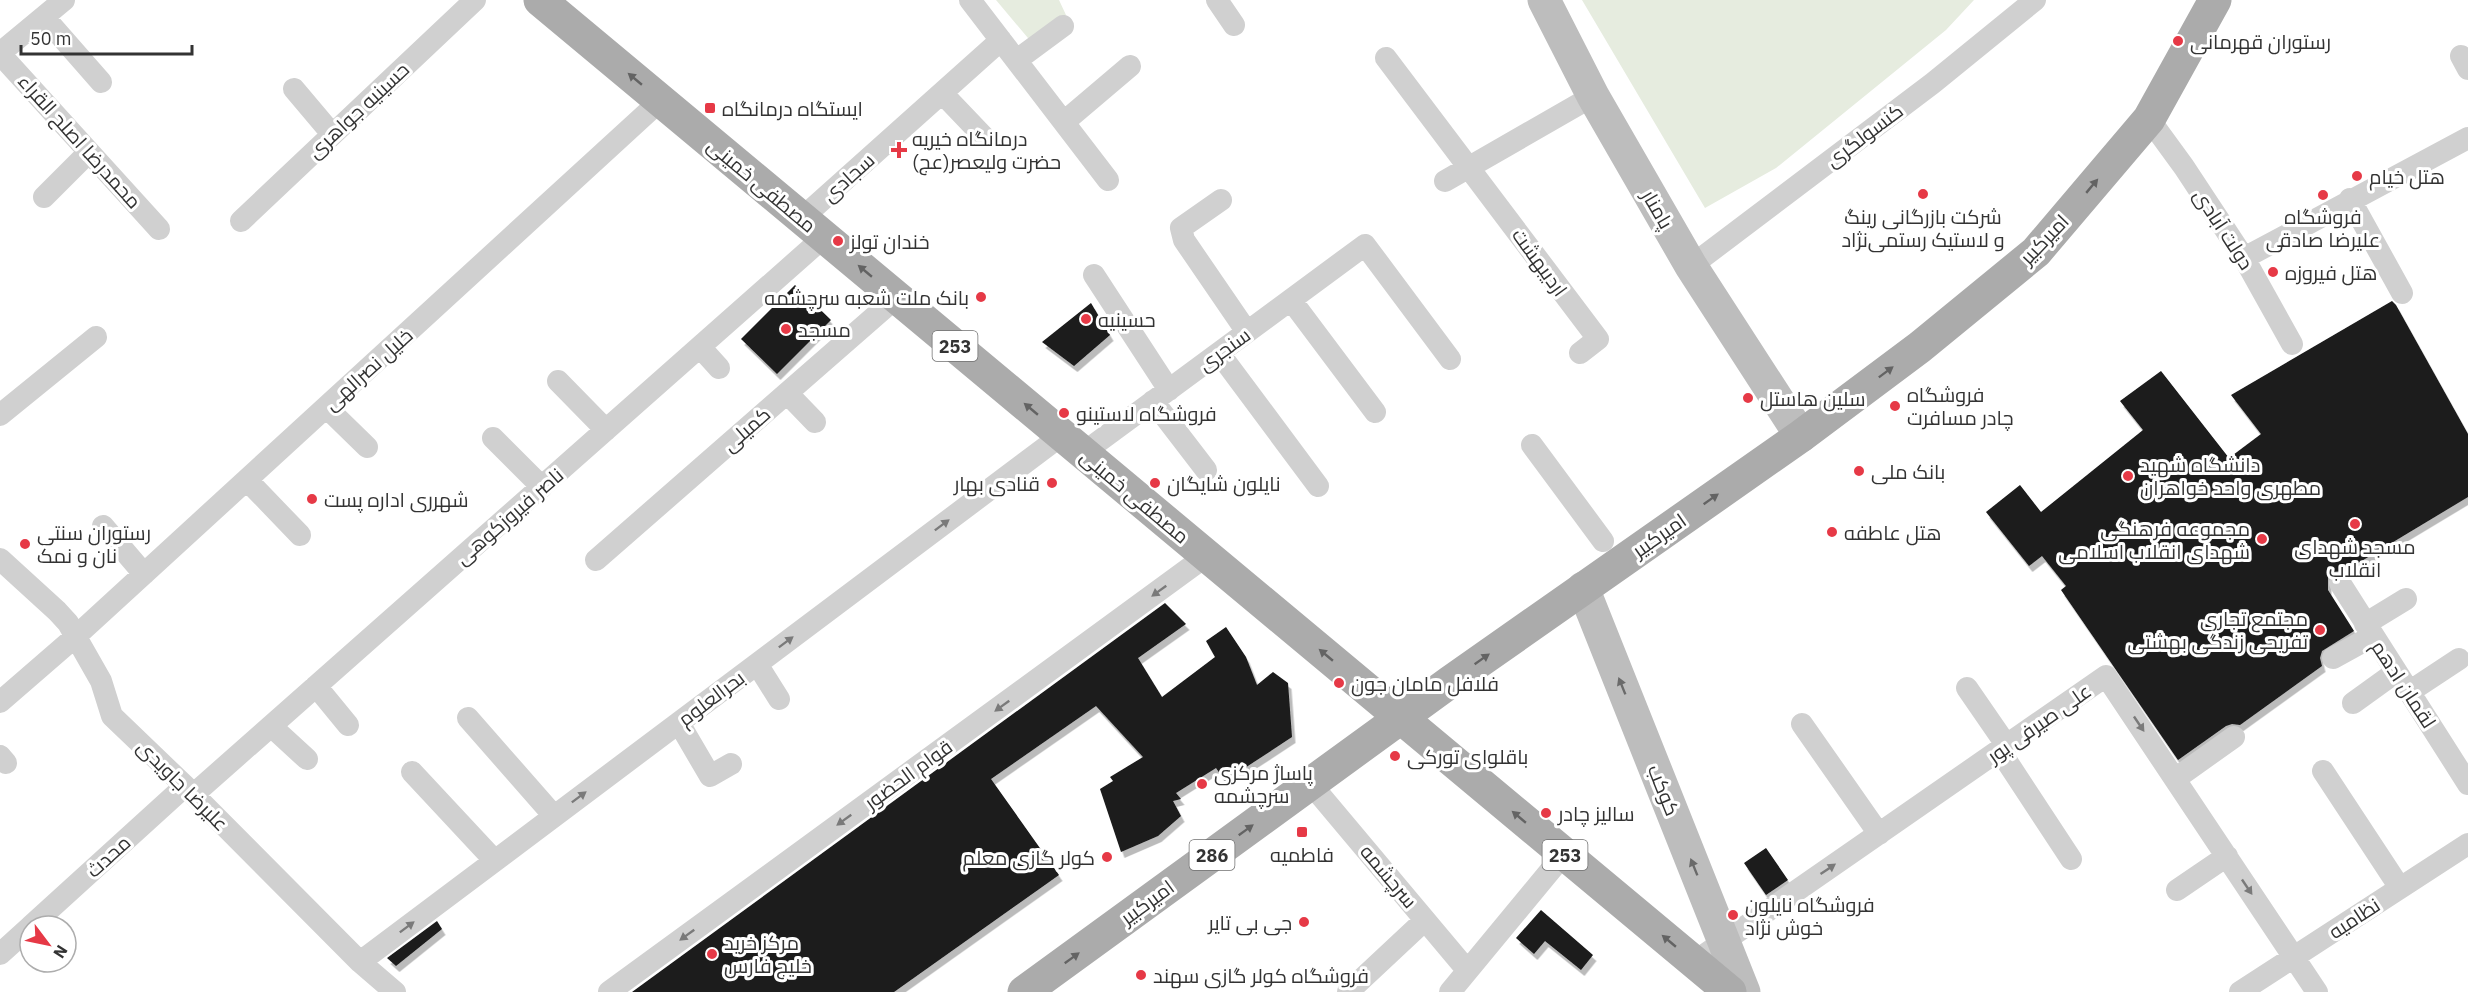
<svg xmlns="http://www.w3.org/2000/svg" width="2468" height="992" font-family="'IBM Plex Sans',Cairo,sans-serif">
  <defs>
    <filter id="shadow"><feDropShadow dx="3.5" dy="6" stdDeviation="0" flood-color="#0004"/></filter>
  </defs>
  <rect width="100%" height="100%" fill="#fff"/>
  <!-- green -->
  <path fill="#e6ecdf" d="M996,0h63l7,15 -33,29z
    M1582,0h392l-28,30 -170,138 -71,40z"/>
  <!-- building -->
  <path fill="#1a1a1a" filter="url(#shadow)" d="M795,285l36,35 -54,54 -36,-35z
    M2392,301l4,4 72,129v63l-123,74 -13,1 -4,5v13l26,41 -32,20 -2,7 2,8 -82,59 -8,-1 -6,2 -48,34 -117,-170 5,-4 -24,-30 -13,10 -43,-54 34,-27 21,27 102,-82 -23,-29 41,-30 68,87 32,-24 -30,-39z
    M1091,303l19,32 -36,31 -32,-24z
    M1165,603l21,21 -48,34 24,39 53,-40 -9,-16 20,-14 20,30 11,28 16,-13 15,11 4,54 -67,44 -9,-13 -40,25 5,6 -8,2 8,15 -23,20 -37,16 -21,-63 13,-8 -3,-4 33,-20 -47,-51 -105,73 68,96 -165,117h-262z
    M1766,848l22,32 -22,15 -22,-32z
    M1541,910l52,45 -12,15 -36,-29 -11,13 -18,-16z
    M437,921l5,8 -46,37 -9,-8z"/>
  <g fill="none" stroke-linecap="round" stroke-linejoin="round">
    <!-- street -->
    <path stroke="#d0d0d0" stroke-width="22" d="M970,0l138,180
      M1217,0l17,25
      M44,17l57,65
      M0,53l64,-53
      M0,54l159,175
      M2461,56l7,13
      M1386,58l212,281 -18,14
      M1017,60l46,-34
      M294,89l38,45
      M942,93l42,44
      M2149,119l35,48 60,91 48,86
      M1064,122l66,-56
      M1445,181l148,-85
      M44,197l45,-45
      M2350,199l52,94
      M1221,200l-40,28 3,12 63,92
      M802,218l199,-178
      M241,221l234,-221
      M2244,258l224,-120
      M1691,266l242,-183 102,-83
      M1094,275l75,115
      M1291,300l84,112
      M700,347l19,21
      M1219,353l99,133
      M558,381l48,49
      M787,393l28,29
      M1153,401l53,69
      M326,407l41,40
      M0,415l96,-78
      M493,438l49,49
      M1532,445l71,96
      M1083,453l282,-208 85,114
      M247,480l53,55
      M103,526l41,48
      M0,559l57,52 11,12 33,58 11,35 73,70 175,176 35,30
      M596,560l301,-263
      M2340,583l128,201
      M2365,624l41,-25
      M2333,658l40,-22
      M757,664l22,35
      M316,686l32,39
      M1967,688l40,58
      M2409,692l50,-33
      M0,702l75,-65 585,-536
      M2353,703l43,-31
      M468,718l86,98
      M679,723l31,53 21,-12
      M1802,724l77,110
      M271,726l36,33
      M2000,751l71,108
      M0,756l6,7
      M2323,771l77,117
      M412,772l83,89
      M2175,779l59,-42
      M1310,783l157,187
      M194,794l630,-557
      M2177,890l50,-34
      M31,926l154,-140
      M0,954l30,-27
      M360,962l702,-527
      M1694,962l412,-286 211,316
      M609,992l597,-436
      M1348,992l77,-72
      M1450,992l114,-138
      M2240,992l228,-148"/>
    <!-- secondary -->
    <path stroke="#bdbdbd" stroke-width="33" d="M1544,0l49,96 98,170 110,170
      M1583,588l161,404"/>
    <!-- primary -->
    <path stroke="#ababab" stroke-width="33" d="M540,0l1190,992
      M1024,992l426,-310 351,-246 119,-89 116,-95 113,-133 66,-119"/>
  </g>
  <!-- one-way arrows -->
  <defs><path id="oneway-solid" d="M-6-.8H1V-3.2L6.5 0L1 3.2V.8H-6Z" transform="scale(1.5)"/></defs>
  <g fill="#636363">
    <use href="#oneway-solid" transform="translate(635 79) rotate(-140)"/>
    <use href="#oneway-solid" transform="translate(2092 186) rotate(-50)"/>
    <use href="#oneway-solid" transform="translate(865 271) rotate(-140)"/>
    <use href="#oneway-solid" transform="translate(1886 372) rotate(-37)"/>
    <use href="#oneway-solid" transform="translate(1031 409) rotate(-140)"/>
    <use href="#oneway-solid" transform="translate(1711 499) rotate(-35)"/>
    <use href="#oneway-solid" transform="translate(1326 655) rotate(-140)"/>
    <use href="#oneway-solid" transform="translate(1482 659) rotate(-35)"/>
    <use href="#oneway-solid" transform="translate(1519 817) rotate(-140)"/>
    <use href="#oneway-solid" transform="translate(1246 830) rotate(-36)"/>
    <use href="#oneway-solid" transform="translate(1669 941) rotate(-140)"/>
    <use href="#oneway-solid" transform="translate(1072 958) rotate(-36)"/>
  </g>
  <g fill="#7a7a7a">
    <use href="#oneway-solid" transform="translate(942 525) rotate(-37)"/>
    <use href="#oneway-solid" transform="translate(1159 591) rotate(144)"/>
    <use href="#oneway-solid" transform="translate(786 642) rotate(-37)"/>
    <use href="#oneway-solid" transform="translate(1002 706) rotate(144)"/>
    <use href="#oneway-solid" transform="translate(2139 724) rotate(56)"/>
    <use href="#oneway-solid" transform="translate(579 797) rotate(-37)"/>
    <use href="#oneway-solid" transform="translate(844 820) rotate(144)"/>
    <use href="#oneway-solid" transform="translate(1828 869) rotate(-34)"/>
    <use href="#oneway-solid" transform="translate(2247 887) rotate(56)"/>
    <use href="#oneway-solid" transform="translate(407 927) rotate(-37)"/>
    <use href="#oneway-solid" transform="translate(687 935) rotate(144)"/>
  </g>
  <g fill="#6a6a6a">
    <use href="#oneway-solid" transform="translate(1622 686) rotate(-112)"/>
    <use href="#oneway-solid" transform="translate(1694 867) rotate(-112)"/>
  </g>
  <!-- markers -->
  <g fill="#e63946" stroke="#fff" stroke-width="2">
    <circle cx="2178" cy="41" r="6"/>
    <rect x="704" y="102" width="12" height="12" rx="3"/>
    <path d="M896 141h6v6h6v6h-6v6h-6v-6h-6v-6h6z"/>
    <circle cx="2357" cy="176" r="6"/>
    <circle cx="1923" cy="194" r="6"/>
    <circle cx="2323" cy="195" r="6"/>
    <circle cx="838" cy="241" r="6"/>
    <circle cx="2273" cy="272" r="6"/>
    <circle cx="981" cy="297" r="6"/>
    <circle cx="1086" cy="319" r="6"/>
    <circle cx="786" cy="329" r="6"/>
    <circle cx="1748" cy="398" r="6"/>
    <circle cx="1895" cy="406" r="6"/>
    <circle cx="1064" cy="413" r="6"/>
    <circle cx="1859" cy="471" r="6"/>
    <circle cx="2128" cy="476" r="6"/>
    <circle cx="1052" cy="483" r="6"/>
    <circle cx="1155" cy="483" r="6"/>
    <circle cx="312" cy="499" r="6"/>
    <circle cx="2355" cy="524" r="6"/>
    <circle cx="1832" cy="532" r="6"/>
    <circle cx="2262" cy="539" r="6"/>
    <circle cx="25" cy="544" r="6"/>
    <circle cx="2320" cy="630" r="6"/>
    <circle cx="1339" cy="683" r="6"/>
    <circle cx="1395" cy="756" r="6"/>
    <circle cx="1202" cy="784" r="6"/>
    <circle cx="1546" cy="813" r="6"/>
    <rect x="1296" y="826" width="12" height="12" rx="3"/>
    <circle cx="1107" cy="857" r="6"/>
    <circle cx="1733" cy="915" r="6"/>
    <circle cx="1304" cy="922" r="6"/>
    <circle cx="712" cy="954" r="6"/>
    <circle cx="1141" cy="975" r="6"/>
  </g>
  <g text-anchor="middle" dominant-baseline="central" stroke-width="6" stroke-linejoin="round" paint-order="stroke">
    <!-- shield labels -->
    <g fill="#fff" stroke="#707070" stroke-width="1.5">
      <rect x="932.5" y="331" width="45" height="30" rx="4.5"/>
      <rect x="1189.5" y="840" width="45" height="30" rx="4.5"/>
      <rect x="1542.5" y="840" width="45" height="30" rx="4.5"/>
    </g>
    <g font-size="18" font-weight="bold" fill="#333">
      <text x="955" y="346">253</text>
      <text x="1212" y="855">286</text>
      <text x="1565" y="855">253</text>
    </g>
    <!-- poi labels -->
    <g font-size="20" fill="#333" stroke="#fff" text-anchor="start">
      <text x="2190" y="41">رستوران قهرمانی</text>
      <text x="722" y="108">ایستگاه درمانگاه</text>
      <text x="912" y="138">درمانگاه خیریه<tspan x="912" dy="23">حضرت ولیعصر(عج)</tspan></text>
      <text x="2369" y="176">هتل خیام</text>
      <text x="1923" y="216" text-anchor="middle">شرکت بازرگانی رینگ<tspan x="1923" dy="23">و لاستیک رستمی‌نژاد</tspan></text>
      <text x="2323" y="216" text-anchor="middle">فروشگاه<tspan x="2323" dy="23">علیرضا صادقی</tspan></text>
      <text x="850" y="241">خندان تولز</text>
      <text x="2285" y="272">هتل فیروزه</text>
      <text x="969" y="297" text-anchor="end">بانک ملت شعبه سرچشمه</text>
      <text x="1098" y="319">حسینیه</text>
      <text x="798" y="329">مسجد</text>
      <text x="1907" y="394">فروشگاه<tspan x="1907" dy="23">چادر مسافرت</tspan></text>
      <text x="1760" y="398">سلین هاستل</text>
      <text x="1076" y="413">فروشگاه لاستینو</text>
      <text x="2140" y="464">دانشگاه شهید<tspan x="2140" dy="23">مطهری واحد خواهران</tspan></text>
      <text x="1871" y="471">بانک ملی</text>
      <text x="1040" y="483" text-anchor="end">قنادی بهار</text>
      <text x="1167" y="483">نايلون شايگان</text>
      <text x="324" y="499">شهرری اداره پست</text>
      <text x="2250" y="528" text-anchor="end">مجموعه فرهنگی<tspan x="2250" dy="23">شهدای انقلاب اسلامی</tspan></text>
      <text x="37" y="532">رستوران سنتی<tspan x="37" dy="23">نان و نمک</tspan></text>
      <text x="1844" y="532">هتل عاطفه</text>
      <text x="2355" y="546" text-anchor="middle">مسجد شهدای<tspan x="2355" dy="23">انقلاب</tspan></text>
      <text x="2308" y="618" text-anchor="end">مجتمع تجاری<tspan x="2308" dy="23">تفریحی زندگی بهشتی</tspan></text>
      <text x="1351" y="683">فلافل مامان جون</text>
      <text x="1407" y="756">باقلوای تورکی</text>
      <text x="1214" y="772">پاساژ مرکزی<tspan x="1214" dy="23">سرچشمه</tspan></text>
      <text x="1558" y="813">سالیز چادر</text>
      <text x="1302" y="854" text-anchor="middle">فاطمیه</text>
      <text x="1095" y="857" text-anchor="end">کولر گازی معلم</text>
      <text x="1745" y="904">فروشگاه نایلون<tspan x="1745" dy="23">خوش نژاد</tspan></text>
      <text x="1292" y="922" text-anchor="end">جی بی تایر</text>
      <text x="724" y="942">مرکز خرید<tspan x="724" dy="23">خلیج فارس</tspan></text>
      <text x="1153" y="975">فروشگاه کولر گازی سهند</text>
    </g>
    <!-- street labels -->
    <g font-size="20" fill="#333" stroke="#fff">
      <text transform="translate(358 110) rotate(-43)">حسینیه جواهری</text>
      <text transform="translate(1864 135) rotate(-37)">کنسولگری</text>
      <text transform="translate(80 141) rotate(48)">محمدرضا اصلح القراء</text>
      <text transform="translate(848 177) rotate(-42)">سجادی</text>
      <text transform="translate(762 185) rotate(40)">مصطفی خمینی</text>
      <text transform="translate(1658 209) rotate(60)">پامنار</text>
      <text transform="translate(2224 229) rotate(57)">دولت آبادی</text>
      <text transform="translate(2044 239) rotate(-46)">امیرکبیر</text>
      <text transform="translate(1540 262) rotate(54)">اردیبهشت</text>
      <text transform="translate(1224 349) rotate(-36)">سنجری</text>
      <text transform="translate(368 369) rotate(-42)">خلیل نصرالهی</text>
      <text transform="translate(746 429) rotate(-41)">کمیلی</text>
      <text transform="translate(1135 496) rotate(40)">مصطفی خمینی</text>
      <text transform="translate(509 516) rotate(-41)">ناصر فیروزکوهی</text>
      <text transform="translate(1659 535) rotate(-35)">امیرکبیر</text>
      <text transform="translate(2404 684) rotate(57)">لقمان ادهم</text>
      <text transform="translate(711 698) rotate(-37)">بحرالعلوم</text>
      <text transform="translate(2039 723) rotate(-35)">علی صیرفی پور</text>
      <text transform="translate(908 774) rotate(-36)">قوام الحضور</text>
      <text transform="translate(183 785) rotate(45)">علیرضا جاویدی</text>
      <text transform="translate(1664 790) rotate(68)">کوکب</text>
      <text transform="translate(108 856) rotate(-42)">محدث</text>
      <text transform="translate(1389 876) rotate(50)">سرچشمه</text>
      <text transform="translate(1147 902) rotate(-36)">امیرکبیر</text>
      <text transform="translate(2354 918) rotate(-33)">نظامیه</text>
    </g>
  </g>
  <!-- north arrow -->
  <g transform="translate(48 944) rotate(122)"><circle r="28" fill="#ffffff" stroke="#adadad" stroke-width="1.5"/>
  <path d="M0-4.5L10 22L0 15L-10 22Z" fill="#e63946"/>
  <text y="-9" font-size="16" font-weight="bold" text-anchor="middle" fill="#333333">N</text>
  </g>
  <!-- scale -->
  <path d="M21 45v9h171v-9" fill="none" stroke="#333333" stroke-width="3"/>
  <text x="30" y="45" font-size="18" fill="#333333" stroke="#ffffff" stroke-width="4.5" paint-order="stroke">50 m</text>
</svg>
